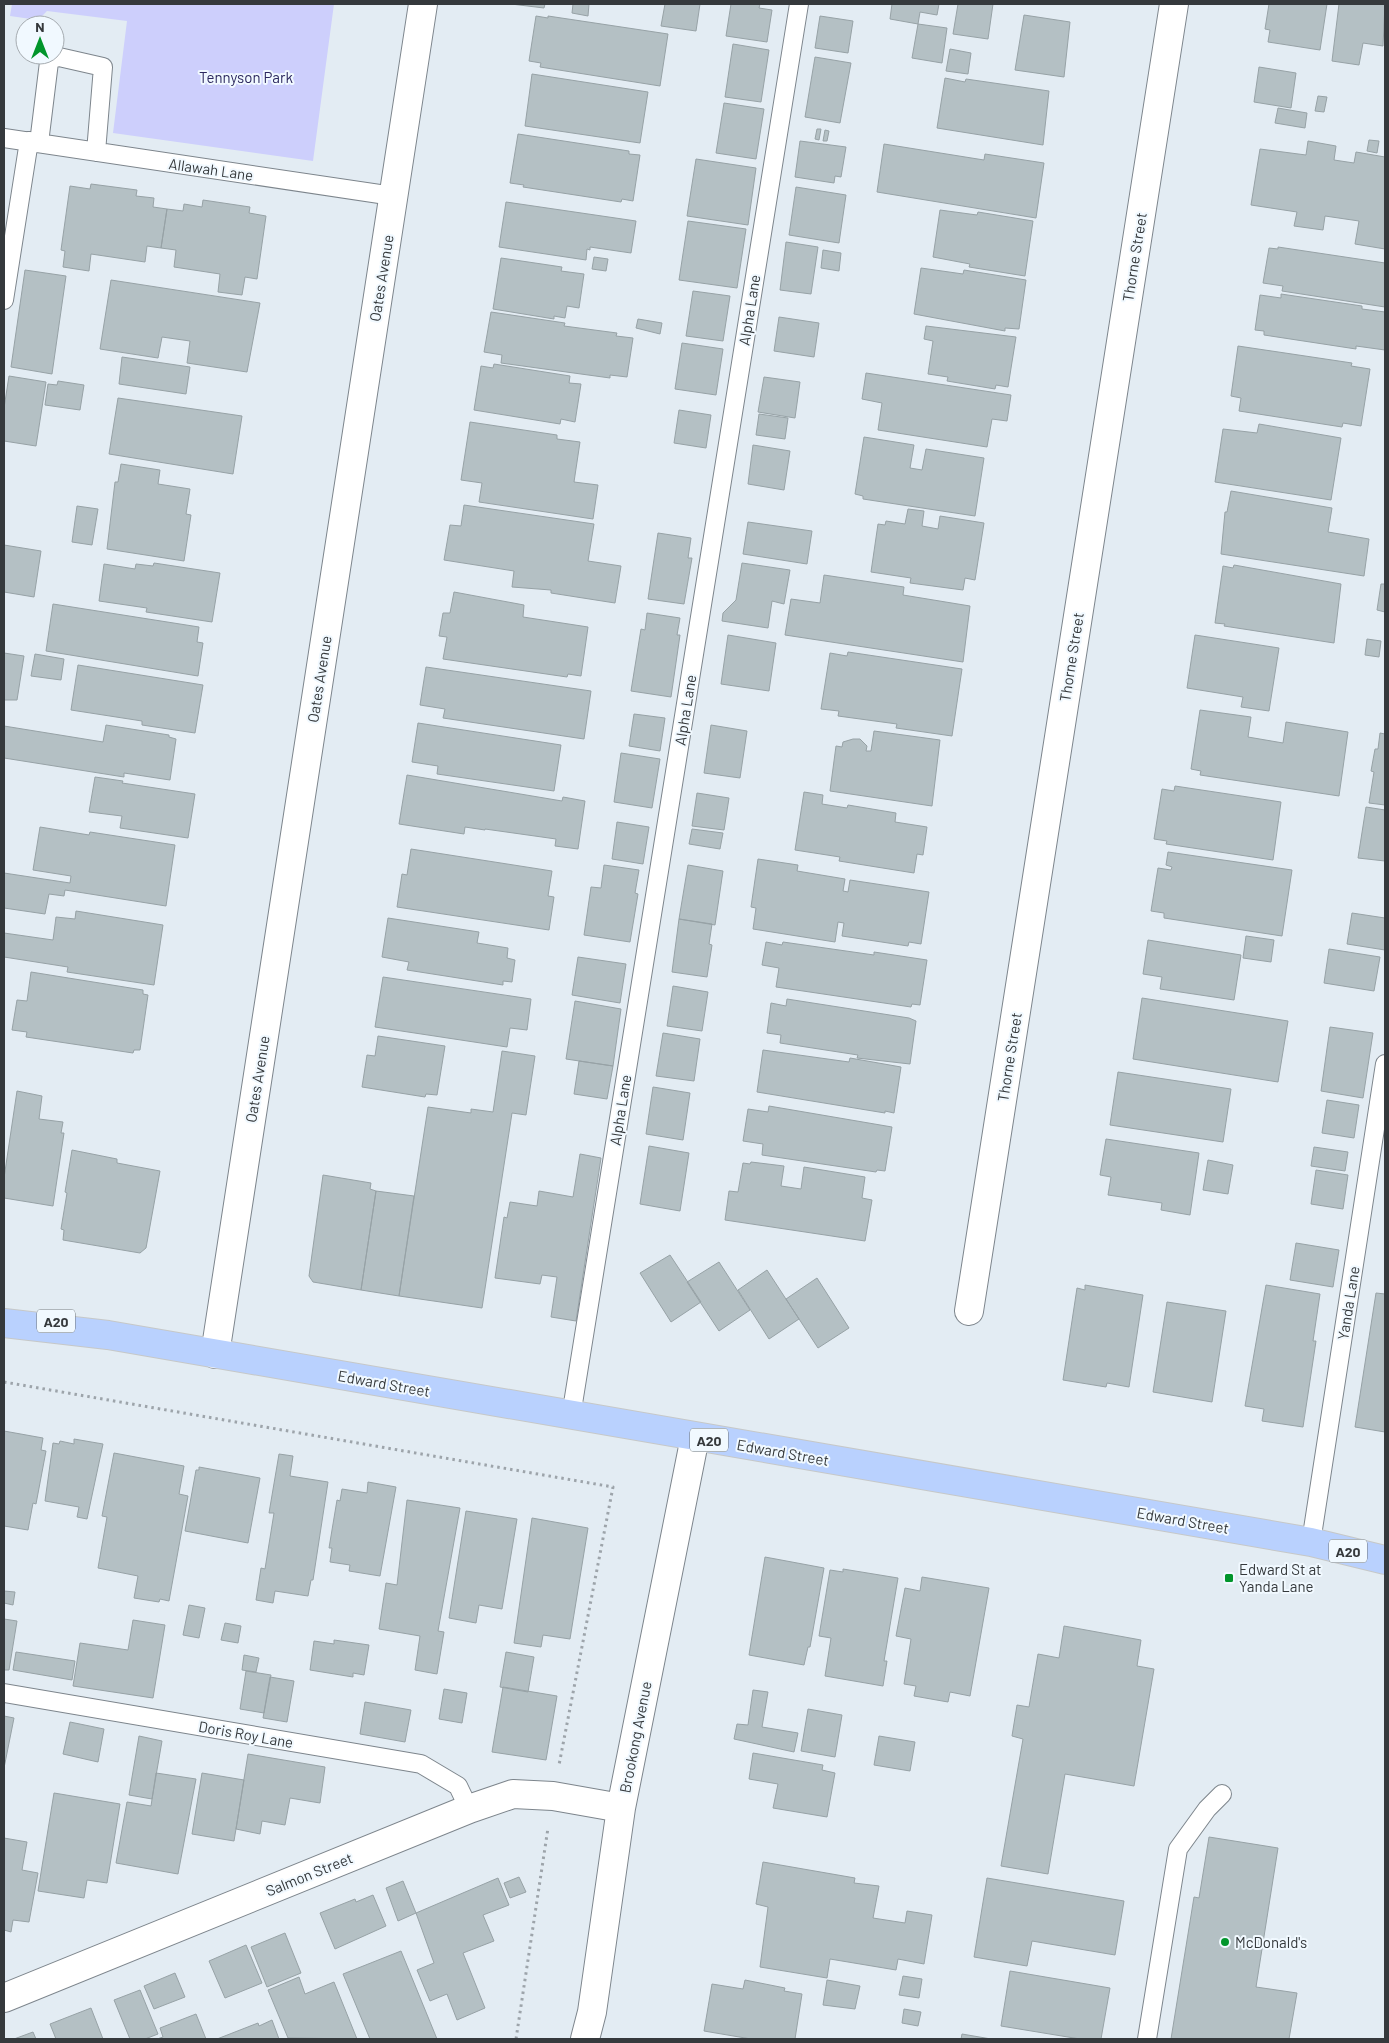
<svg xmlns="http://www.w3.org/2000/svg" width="1389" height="2043" font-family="Barlow,sans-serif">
  <rect width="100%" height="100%" fill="#e3ecf3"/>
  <!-- green -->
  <path fill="#cdcffc" d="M12,4h322l-21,157 -200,-28 14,-112 -80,-10 -9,9 -28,-4z"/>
  <!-- building -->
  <path fill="#b4c0c4" stroke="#97a2a6" d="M511,4h34l-1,4z
    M573,4h16l-1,12 -16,-3z
    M665,4h35l-4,27 -35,-5z
    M731,4h29l-1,4 13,2 -5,32 -41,-6z
    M892,4h47l-2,11 -17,-3 -2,12 -28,-5z
    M958,4h35l-5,35 -35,-5z
    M1269,4h58l-7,46 -52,-8 2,-12 -5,-1z
    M1339,4h46l-2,42 -20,-3 -4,22 -27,-4z
    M1024,15l46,7 -6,55 -49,-7z
    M536,16l12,2v-2l120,18 -8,52 -120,-19 1,-4 -12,-2z
    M820,16l33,5 -5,32 -33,-5z
    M918,24l29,4 -5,35 -30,-5z
    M733,44l36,6 -8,52 -36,-5z
    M950,49l21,4 -3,21 -22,-3z
    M815,57l36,6 -11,60 -35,-6z
    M1259,67l37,6 -5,35 -37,-6z
    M532,74l116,18 -8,51 -115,-17z
    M945,78l20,4 1,-3 83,12 -6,54 -106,-17z
    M1318,96l9,1 -3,15 -9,-1z
    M724,103l40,6 -8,50 -40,-6z
    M1278,108l29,5 -2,15 -30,-5z
    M817,129h4l-2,11 -4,-1z
    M825,130l4,1 -2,10h-4z
    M518,134l111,17v3l11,1 -7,46 -11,-2 -1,3 -98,-15 1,-2 -14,-2z
    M1369,140l10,1 -2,12 -10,-2z
    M800,141l46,6 -5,30 -6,-1 -1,7 -39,-6z
    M1308,141l28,5 -2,14 20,3 2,-11 29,5v92l-30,-5 4,-23 -34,-5 -2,14 -29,-4 3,-14 -46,-7 9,-56 46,6z
    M884,144l100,16 1,-6 59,9 -8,55 -159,-26z
    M696,159l60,9 -8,57 -61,-9z
    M91,184l46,6 -1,6 18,2 -1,9 14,2 -6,39 -14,-2 -2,16 -54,-8 -2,17 -26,-4 2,-16 -4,-1 9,-64 20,3z
    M796,187l50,8 -7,48 -50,-8z
    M203,200l47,7 -1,6 17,3 -9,63 -12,-2 -3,18 -24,-3 2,-18 -46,-7 2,-17 -15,-2 6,-39 16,2 1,-7 18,3z
    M506,202l130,19 -5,32 -41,-6v3l-3,-1 -1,11 -87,-13z
    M940,210l37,5 1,-3 55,9 -8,55 -56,-9 1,-3 -37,-7z
    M688,221l58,8 -9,59 -58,-8z
    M786,242l32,5 -7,47 -31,-4z
    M1278,247l107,16v44l-103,-16 1,-5 -20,-3 6,-35 9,1z
    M823,250l18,3 -2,18 -18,-3z
    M594,257l14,2 -2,12 -14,-2z
    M501,258l61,9 -1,4 23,3 -5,34 -12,-2 -2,12 -11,-2v3l-61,-10z
    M921,268l42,6 1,-4 62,10 -7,49 -14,-1v3l-91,-17z
    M25,270l41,6 -14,98 -41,-7z
    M111,280l149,23 -13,69 -60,-9 3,-22 -28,-4 -4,21 -58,-9z
    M693,291l37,5 -7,45 -37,-5z
    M1281,294l81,12v3l23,3v38l-29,-4v3l-92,-14v-4l-9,-1 5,-35 21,3z
    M491,312l74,11 -1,3 53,7 -1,3 17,2 -6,39 -17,-2v3l-109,-15 1,-8 -18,-3z
    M779,317l40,6 -5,34 -40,-6z
    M638,319l24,4 -2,11 -24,-6z
    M926,326l90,11 -8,50 -12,-2 -1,4 -48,-8 1,-4 -20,-3 5,-33 -9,-2z
    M682,343l41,6 -7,46 -41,-6z
    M1238,346l114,17 -1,3 19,3 -9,57 -18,-3 -1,4 -103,-16 2,-13 -10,-2z
    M122,357l68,10 -4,27 -67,-10z
    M494,364l76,12 -1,7 12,1 -6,38 -14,-3 -1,5 -86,-14 7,-44 12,2z
    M866,373l145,22 -4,26 -15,-2 -5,28 -109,-17 4,-27 -20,-4z
    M9,376l37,6 -10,64 -32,-5v-33z
    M764,377l36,5 -5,36 -37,-6z
    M58,381l26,4 -4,25 -35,-5 3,-21 9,1z
    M118,398l124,18 -9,58 -124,-20z
    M679,410l32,5 -5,33 -32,-5z
    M759,414l29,4 -3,21 -29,-4z
    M470,422l87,13v4l23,3 -6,40 24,3 -5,34 -114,-17 3,-19 -21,-3z
    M1259,424l82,14 -10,62 -116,-18 8,-53 34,4z
    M864,437l50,8 -4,23 12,2 4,-21 58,9 -9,58 -112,-17v-3l-8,-2z
    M753,445l37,6 -6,39 -36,-6z
    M121,464l39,6 -2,14 32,5 -4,25 5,1 -7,46 -77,-12 8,-67h3z
    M1231,491l101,17 -4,24 41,7 -5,37 -143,-22 4,-42h2z
    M464,505l130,19 -6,37 33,5 -6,37 -64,-10v-3l-39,-3 2,-16 -70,-11 6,-35 11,1z
    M77,506l21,3 -6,36 -20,-3z
    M908,509l16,2 -2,15 16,3 2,-13 44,7 -9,57 -10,-2 -2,12 -53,-7 1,-5 -40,-6 7,-48 7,1 1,-4 19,3z
    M748,522l64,9 -5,33 -64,-10z
    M658,533l33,5 -3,20h4l-8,46 -36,-5z
    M4,545l37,6 -7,46 -30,-5z
    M154,563l66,10 -8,49 -66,-10 1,-4 -48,-7 5,-37 31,5 1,-5 17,2z
    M742,563l48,7 -6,34 -12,-3 -4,27 -46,-7 1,-8 13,-13z
    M1234,565l107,19 -7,59 -110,-17 1,-2 -10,-1 8,-57 10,2z
    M824,575l80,12 -1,8 67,11 -7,56 -178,-27 6,-36 29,4z
    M1381,584h4v28l-8,-2z
    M454,592l70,13 -1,12 65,10 -7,49 -13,-2 -1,3 -124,-18 4,-22 -8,-1 4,-23h7z
    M53,604l146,23 -2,15 6,1 -5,33 -152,-25z
    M647,613l33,5 -3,17h3l-9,62 -40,-6 10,-62 4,1z
    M728,635l48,8 -7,48 -48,-7z
    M1195,635l84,13 -10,63 -28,-4 2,-10 -56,-9z
    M1367,639l14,2 -2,16 -14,-2z
    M848,652l114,17 -10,67 -56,-8 1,-4 -59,-8 1,-5 -18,-2 9,-56 17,3z
    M4,653l20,3 -7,44h-13z
    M35,654l29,5 -3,21 -30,-4z
    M78,665l125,20 -8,48 -53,-8v-4l-71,-11z
    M426,667l165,24 -7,48 -141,-21 2,-9 -25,-4z
    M1200,710l51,7 -3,20 35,6 3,-21 62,10 -9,64 -139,-21 1,-4 -10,-2z
    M634,714l31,4 -5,33 -31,-5z
    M418,723l143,22 -7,46 -117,-17 1,-8 -26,-4z
    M106,725l63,10v2l7,2 -6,41 -46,-7v4l-120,-19v-32l99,16z
    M711,725l36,6 -7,47 -36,-5z
    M874,731l66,9 -8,66 -102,-15 6,-45 6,1 1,-5 10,-3h7l7,7 -1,5h5z
    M1380,733l5,1v71l-16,-2 5,-31 -3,-1 4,-22h3z
    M621,753l39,6 -8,49 -38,-6z
    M407,775l155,26 1,-4 22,4 -7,48 -23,-3 1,-7 -71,-10v1l-20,-3 -1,7 -65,-10z
    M95,777l28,4 -1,2 73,11 -7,44 -68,-10 2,-12 -33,-4z
    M1175,786l106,16 -8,58 -107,-16 1,-3 -13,-2 8,-50 12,2z
    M804,792l19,3 -1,9 25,4 1,-3 48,8 -1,9 32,5 -4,28 -6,-1 -3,19 -75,-12 1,-4 -45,-7z
    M697,793l32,5 -5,32 -32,-4z
    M1366,807l19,3v51l-27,-3z
    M617,822l32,5 -6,37 -31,-5z
    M40,827l49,8 1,-3 85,13 -9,61 -101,-16 -1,6 -15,-2 -4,20 -41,-6v-35l66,10 1,-7 -38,-6z
    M692,829l31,4 -3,16 -31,-5z
    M411,849l141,22 -4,25 6,1 -5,33 -152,-23 5,-33 5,1z
    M1168,852l124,18 -10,66 -118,-18v-5l-13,-2 7,-43 13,2 1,-3 -6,-2z
    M758,859l40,6 -1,6 48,8 -2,12 5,1 2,-12 79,12 -8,52 -12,-2 -1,4 -66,-10 2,-13 -6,-1 -3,20 -82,-13 3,-21 -5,-1z
    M604,865l35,5 -4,23 3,1 -8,48 -46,-7 7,-48 10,1z
    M688,865l35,6 -8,54 -36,-6z
    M76,911l87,14 -9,60 -87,-13 1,-5 -64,-10v-24l49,7 3,-23 19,2z
    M1352,913l33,5v32l-38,-6z
    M388,918l91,14 -2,11 31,5 -1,10 8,2 -3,22 -9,-1v4l-96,-15 2,-8 -27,-5z
    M679,919l33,5 -3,20 3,1 -5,32 -35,-5z
    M1246,936l28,4 -3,22 -28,-4z
    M1148,940l93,15 -7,45 -74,-11 2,-12 -19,-3z
    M766,942l16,3 1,-3 91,13v-3l53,8 -7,45 -8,-1 -1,3 -135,-20 3,-19 -17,-3z
    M1329,949l51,8 -6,34 -50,-8z
    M578,957l48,7 -6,39 -48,-8z
    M31,972l112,18v4l5,1 -8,55h-6l-1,3 -107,-16 1,-5 -15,-2 5,-30 10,1z
    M383,977l148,22 -4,31 -17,-2 -3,19 -132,-20z
    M673,986l35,6 -6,39 -35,-5z
    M1142,998l146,23 -10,61 -145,-23z
    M787,999l122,19 7,3 -6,43 -53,-6 1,-3 -78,-12 1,-8 -14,-2 4,-30 15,3z
    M575,1001l46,8 -8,57 -47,-7z
    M1330,1027l43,6 -10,65 -42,-7z
    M663,1033l37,6 -6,42 -38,-5z
    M378,1036l67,10 -8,49 -11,-1 -1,3 -63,-10 5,-32 8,1z
    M763,1050l86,12 1,-4 51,9 -7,46 -9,-2v2l-128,-21z
    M502,1051l33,5 -9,59 -14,-2 -30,195 -83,-12 29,-189 43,6v-4l22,3z
    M579,1061l34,5 -6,33 -33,-5z
    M1118,1072l113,17 -8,53 -113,-17z
    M653,1087l37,6 -7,47 -37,-6z
    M17,1091l25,5 -3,23 24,3 -2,11h3l-11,73 -49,-8v-20z
    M1327,1100l32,5 -5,33 -32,-5z
    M769,1106l123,21 -7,44 -8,-1 -1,2 -114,-17 1,-11 -20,-3 5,-32 20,3z
    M1106,1139l93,14 -9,62 -29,-5 1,-7 -54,-8 3,-18 -11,-2z
    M649,1146l40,7 -9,58 -40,-7z
    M1314,1147l34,5 -3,19 -34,-5z
    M72,1150l45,9v4l43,8 -14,77 -6,5 -77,-13 1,-10 -3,-1 6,-36 -2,-1z
    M580,1154l21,4 -25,163 -25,-4 6,-40 -15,-2 -2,9 -45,-6 9,-61 3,1 3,-16 27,4 2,-15 34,6z
    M1208,1160l25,5 -5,29 -25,-4z
    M751,1162l33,4 -3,20 20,3 3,-22 61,10 -3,21 10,2 -7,41 -140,-21 4,-29 9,1 5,-29 7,1z
    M1316,1170l32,5 -5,34 -32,-5z
    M323,1175l48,8 -1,6 6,2 -15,99 -48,-8 -4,-6z
    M376,1191l38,5 -15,100 -38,-6z
    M1296,1243l43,7 -6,37 -43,-7z
    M670,1255l31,47 -30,20 -31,-49z
    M719,1262l31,48 -31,21 -32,-49z
    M767,1270l32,49 -30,20 -31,-49z
    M817,1278l32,50 -31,20 -32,-49z
    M1085,1285l58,10 -14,92 -22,-4 -1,4 -43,-7 14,-92 8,2z
    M1266,1285l54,9 -7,47h3l-13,86 -41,-6 2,-12 -19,-3z
    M1376,1293l9,1v138l-30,-5z
    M1167,1302l59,9 -14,91 -59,-10z
    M4,1431l39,7 -2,12 5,1 -10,53 -3,-1 -5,27 -24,-4z
    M74,1439l29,5 -16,75 -10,-2 2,-10 -34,-6 8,-58 6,1 1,-3 14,3z
    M114,1453l70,13 -5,28 9,2 -19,105 -9,-2 -1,3 -25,-4 4,-22 -40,-8 9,-51 -5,-1z
    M279,1454l14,2 -3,20 38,6 -15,98h-2l-3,16 -33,-5 -2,12 -17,-3 5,-32 4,1 9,-56h-5z
    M199,1467l61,11 -12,65 -63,-12 11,-61h3z
    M368,1482l28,5 -16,89 -31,-5 1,-6 -20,-3 2,-14h-3l8,-48 3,1 2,-12 25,4z
    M407,1500l53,8 -22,123 6,1 -7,42 -22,-4 5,-34 -41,-7 7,-46 11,2z
    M466,1511l51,8 -15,90 -23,-4 -3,18 -27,-5z
    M532,1518l56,10 -18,111 -27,-4 -2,12 -27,-4z
    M765,1557l59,11 -14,79h-2l-4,18 -55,-10z
    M843,1569l55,9 -14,83h3l-4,25 -58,-10 6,-38 -12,-2 11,-66 13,2z
    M922,1577l67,11 -19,108 -20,-4 -2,10 -34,-6 2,-10 -12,-2 7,-45 -15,-3 9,-48 15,3z
    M4,1591l11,1 -2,13 -9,-2z
    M189,1605l16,3 -6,30 -16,-3z
    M4,1619l13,2 -8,49h-5z
    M133,1620l32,5 -12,73 -80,-12 7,-43 48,7z
    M225,1623l16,3 -3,17 -17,-3z
    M1064,1626l77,14 -4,26 17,3 -20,117 -69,-12 -17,100 -47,-8 22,-127 -11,-3 5,-31 12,2 9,-53 21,4z
    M334,1640l35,5 -5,30 -11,-2v4l-43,-7 4,-29 20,3z
    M16,1652l59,9 -3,19 -59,-10z
    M506,1652l28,5 -6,35 -28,-5z
    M244,1655l15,3 -3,14 -14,-2z
    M246,1671l25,4 -7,38 -24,-4z
    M270,1677l24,4 -7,41 -24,-4z
    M503,1687l54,9 -11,64 -54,-8z
    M444,1689l23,4 -5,30 -23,-4z
    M753,1690l15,2 -6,35 36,6 -4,19 -60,-13 3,-15 11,1z
    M365,1702l46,8 -6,32 -45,-8z
    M808,1709l34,6 -7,42 -34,-6z
    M4,1716l10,2 -10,50z
    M70,1722l34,7 -6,33 -35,-8z
    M139,1736l23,5 -10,58 -23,-4z
    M879,1736l36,6 -5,29 -36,-6z
    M753,1753l70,12 -1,5 13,3 -8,44 -54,-9 5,-24 -29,-5z
    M248,1754l77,13 -5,36 -30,-5 -5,27 -23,-4 -2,13 -24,-5z
    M156,1773l40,6 -18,95 -62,-11 11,-61 24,4z
    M202,1773l42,7 -10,61 -42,-7z
    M54,1793l66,11 -13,79 -20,-3 -3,18 -46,-7z
    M1209,1837l69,11 -22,139 41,6 -8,46h-118l23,-142 5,1z
    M4,1838l23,4 -5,28 16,3 -9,49 -16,-2 -2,12 -7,-2z
    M763,1862l92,16 -1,5 25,3 -6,32 32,5 2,-12 25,4 -8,49 -26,-5 -2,11 -66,-11 -3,19 -67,-11 8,-60 -12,-3z
    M519,1877l7,15 -16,6 -6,-15z
    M498,1878l11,27 -26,10 11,26 -31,12 22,55 -28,12 -10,-26 -17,7 -13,-31 17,-7 -18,-50z
    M987,1878l137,23 -9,54 -83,-14 -5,25 -53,-9z
    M403,1881l13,32 -18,8 -12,-33z
    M373,1895l13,31 -51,23 -15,-36 35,-14 1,3z
    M285,1933l16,40 -34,14 -16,-40z
    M246,1945l16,38 -37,15 -16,-37z
    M401,1951l36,88h-67l-27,-65z
    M1010,1971l100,17 -9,51h-21l-79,-13z
    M175,1973l10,24 -31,12 -10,-23z
    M903,1976l19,3 -3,19 -20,-3z
    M299,1977l6,17 29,-12 23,57 -69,-1 -20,-48z
    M745,1980l40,8 -1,3 18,3 -7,45h-44l-47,-8 8,-47 31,5z
    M827,1980l33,6 -5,23 -32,-4z
    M140,1990l18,44 -13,5h-15l-16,-39z
    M91,2008l12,31h-47l-6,-15z
    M904,2009l17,3 -3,14 -16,-3z
    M196,2014l10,25h-49l6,-2 -3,-9z
    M272,2020l7,19h-62l41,-16 1,3z
    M33,2032l3,7h-22z
    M962,2034l29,5h-30z"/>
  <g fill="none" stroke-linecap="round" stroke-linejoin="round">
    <!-- lane casing -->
    <g stroke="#7d858c" stroke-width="20">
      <path id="lane" d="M4,138l389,58
        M39,143l10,-81 2,-3 8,-2 44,10 -7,85
        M4,300l25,-159
        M571,1416l228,-1412
        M1311,1542l74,-478
        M4,1693l417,71 37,22 11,23
        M1147,2039l31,-190 29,-40 15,-15"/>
    </g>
    <!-- street casing -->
    <g stroke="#7d858c" stroke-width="30">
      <path id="street" d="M969,1311l205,-1307
        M215,1354l208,-1350
        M4,1998l465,-189 44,-15 40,2 68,12
        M585,2039l7,-27 29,-204 74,-371"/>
    </g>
    <!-- highway casing -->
    <g stroke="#c6c8c8" stroke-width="30">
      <path id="highway" d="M4,1323l104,12 1203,207 74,18"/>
    </g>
    <!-- path -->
    <path stroke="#9da4aa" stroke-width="3" stroke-dasharray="2.5 4" stroke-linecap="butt" d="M4,1382l609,105 -54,278
      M516,2039l32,-211"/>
    <!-- lane -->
    <use href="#lane" stroke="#fff" stroke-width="18"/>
    <!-- street -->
    <use href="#street" stroke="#fff" stroke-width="28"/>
    <!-- highway -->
    <use href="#highway" stroke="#b9d1fe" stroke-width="28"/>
  </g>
  <!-- markers -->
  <g fill="#01952b" stroke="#f1f9ff" stroke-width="2">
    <rect x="1224" y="1573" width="10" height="10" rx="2.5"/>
    <circle cx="1225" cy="1942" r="5"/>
  </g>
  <g text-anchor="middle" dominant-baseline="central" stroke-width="4" stroke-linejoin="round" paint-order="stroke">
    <!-- shield labels -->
    <g fill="#f1f9ff" stroke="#6d7376" stroke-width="1">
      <rect x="37" y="1309.5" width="38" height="23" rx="4"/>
      <rect x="690" y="1428.5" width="38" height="23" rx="4"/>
      <rect x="1329" y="1539.5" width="38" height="23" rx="4"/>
    </g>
    <g font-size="14" font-weight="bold" fill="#35393c">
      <text x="56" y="1321">A20</text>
      <text x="709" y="1440">A20</text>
      <text x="1348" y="1551">A20</text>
    </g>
    <!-- park labels -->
    <g font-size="15" fill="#2c285f" stroke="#f1f9ff">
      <text x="246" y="77">Tennyson Park</text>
    </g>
    <!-- street labels -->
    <g font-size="15" fill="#35393c" stroke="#f1f9ff">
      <text transform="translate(211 169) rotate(8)">Allawah Lane</text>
      <text transform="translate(1134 257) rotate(-81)">Thorne Street</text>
      <text transform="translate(381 278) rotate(-81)">Oates Avenue</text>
      <text transform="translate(749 310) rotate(-81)">Alpha Lane</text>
      <text transform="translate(1071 657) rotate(-81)">Thorne Street</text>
      <text transform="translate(319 679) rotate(-81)">Oates Avenue</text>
      <text transform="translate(685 710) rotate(-81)">Alpha Lane</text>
      <text transform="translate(1009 1057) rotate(-81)">Thorne Street</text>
      <text transform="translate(257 1079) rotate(-81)">Oates Avenue</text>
      <text transform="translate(620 1110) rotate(-81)">Alpha Lane</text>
      <text transform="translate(1348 1303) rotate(-81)">Yanda Lane</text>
      <text transform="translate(384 1383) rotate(10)">Edward Street</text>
      <text transform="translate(783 1452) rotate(10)">Edward Street</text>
      <text transform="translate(1183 1520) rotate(10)">Edward Street</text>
      <text transform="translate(246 1734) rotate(10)">Doris Roy Lane</text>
      <text transform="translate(635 1737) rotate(-79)">Brookong Avenue</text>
      <text transform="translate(309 1874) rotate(-22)">Salmon Street</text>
    </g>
    <!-- poi labels -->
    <g font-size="15" fill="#35393c" stroke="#f1f9ff" text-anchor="start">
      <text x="1239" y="1569">Edward St at<tspan x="1239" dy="17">Yanda Lane</tspan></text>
      <text x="1235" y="1942">McDonald's</text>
    </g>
  </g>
  <!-- border -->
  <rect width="1389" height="2043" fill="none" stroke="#35393c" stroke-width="10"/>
  <!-- north arrow -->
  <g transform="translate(40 40)"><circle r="24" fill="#f1f9ff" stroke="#a6acb1"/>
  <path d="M0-4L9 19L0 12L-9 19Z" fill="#01952b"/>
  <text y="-8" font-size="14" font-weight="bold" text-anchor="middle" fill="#35393c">N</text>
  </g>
</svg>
